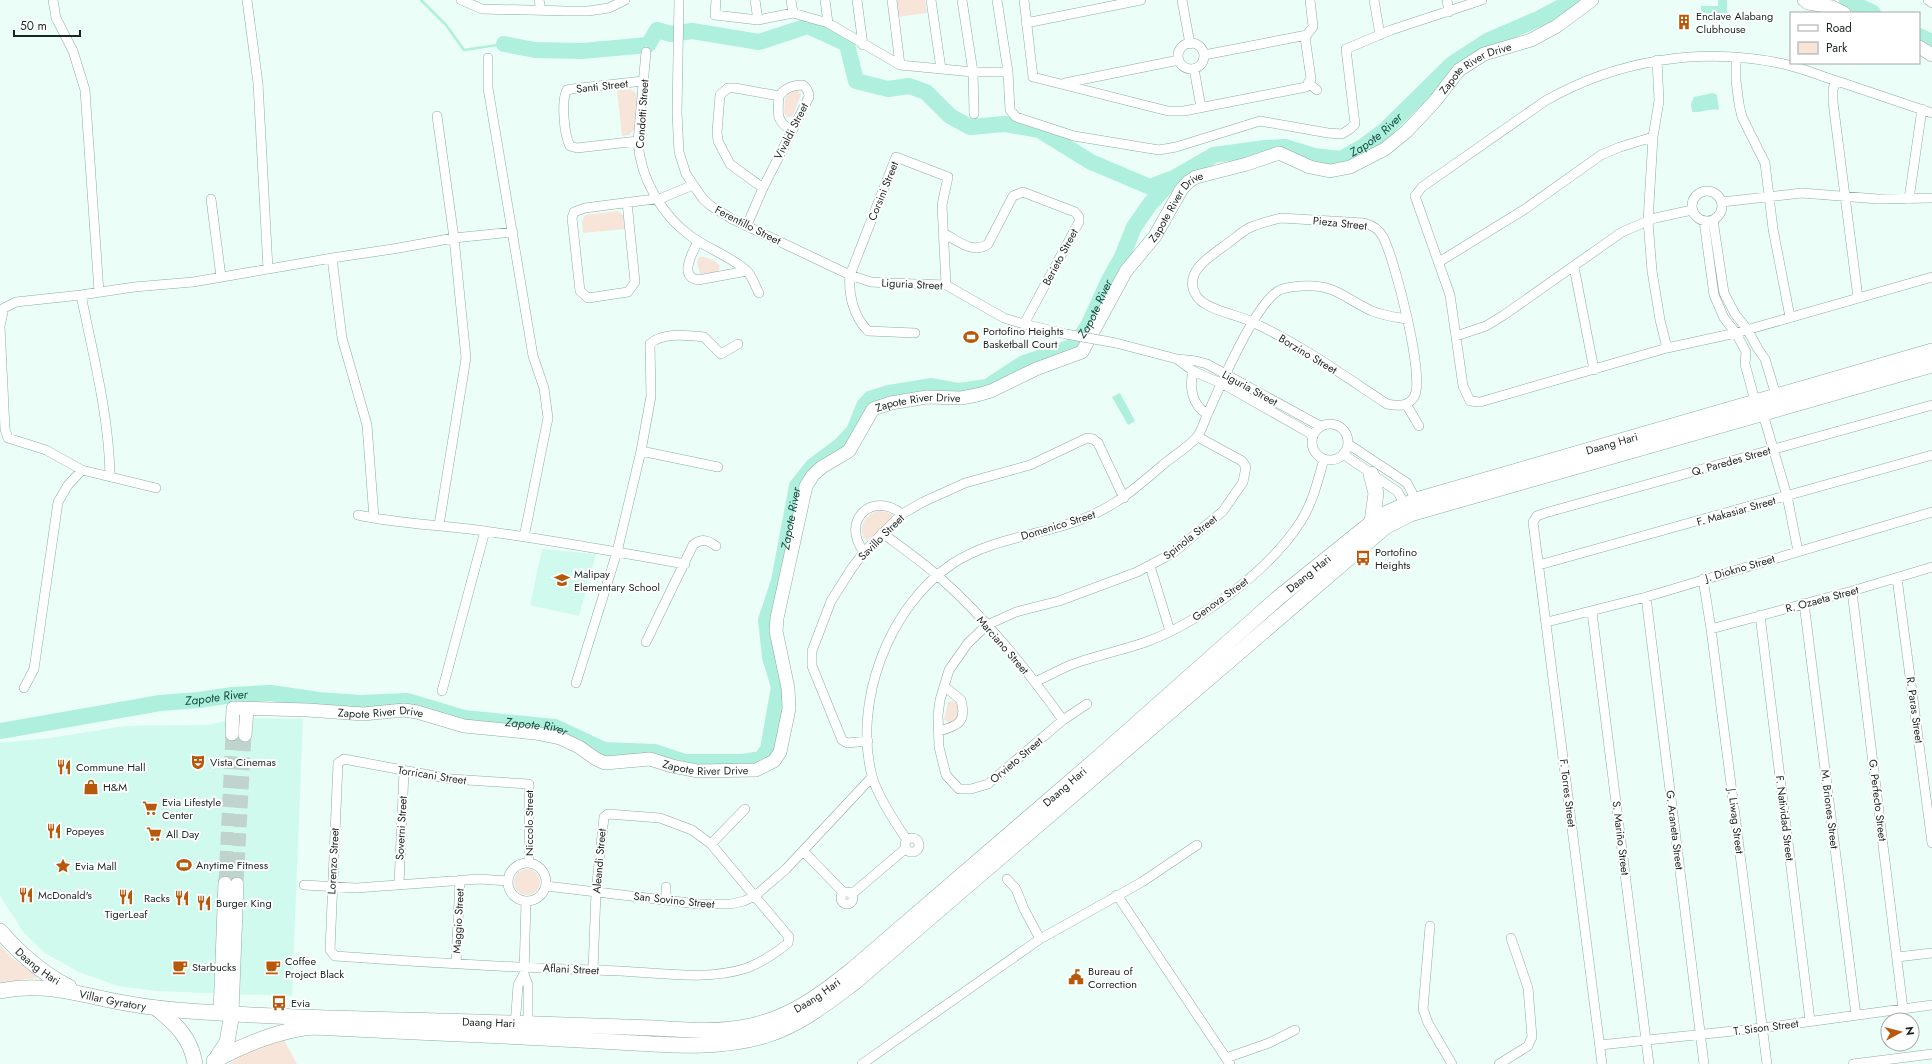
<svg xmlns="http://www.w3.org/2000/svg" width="1932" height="1064" font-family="Jost,sans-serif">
  <rect width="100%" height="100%" fill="#ebfef8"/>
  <!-- built -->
  <path fill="#d1faee" d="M542,549l54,5 -17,62 -49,-11z
    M240,718l63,1 -11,277 -136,-5 -38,-5 -39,-14 -34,-19 -21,-20 -24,-37v-153l50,-5 75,-12 82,-1z"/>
  <!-- green -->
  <path fill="#f8e5da" d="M896,0h29l2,13 -29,4z
    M630,89l7,5 -3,36 -5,5 -7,1 -5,-46z
    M798,90l3,5 -9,22h-4l-4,-4 1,-15 5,-7z
    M618,211l6,5 2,13 -43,4 -1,-11 3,-7z
    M699,257c7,-1 17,4 21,9l-1,4 -2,3 -17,1 -3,-12z
    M880,510l12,4v4l-19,19 -7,3c-11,-11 1,-28 14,-30z
    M953,701l4,2c2,9 1,17 -8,20l-5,-4 4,-17z
    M514 882a13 13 0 1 1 26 0a13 13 0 1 1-26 0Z
    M0,945l12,13 25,17v3l-18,2 -19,5z
    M284,1040l13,24h-68l18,-12z"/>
  <!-- water -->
  <path fill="#aef0dd" d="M1718,0h9v14h-26v-8h17z
    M1713,93l4,2 2,15c-10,-2 -17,3 -27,2l-1,-8 3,-7z
    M1120,393l15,28 -7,4 -16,-28z"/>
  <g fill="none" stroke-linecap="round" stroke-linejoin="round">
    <!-- stream -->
    <path stroke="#aef0dd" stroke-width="2.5" d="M421,0l25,25 18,25 40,-6"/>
    <!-- river -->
    <g stroke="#aef0dd" stroke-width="16">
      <path d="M1847,0l26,13"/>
      <path d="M1919,36l13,6"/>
      <path d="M504,44l31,6 47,1 66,-6 9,-15 14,4 21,-3 67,11 49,-16 39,18 9,37 32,8 21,-3 17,6 24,24 20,11 35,-3 34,6 52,32 59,25 21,-8"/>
      <path id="s1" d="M0,731l160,-28 39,-3 33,-5 39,-2 48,7 41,3 47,-2 57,17 91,9 49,23 51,2 30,10h58l18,-3 7,-10 11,-62 -9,-30 -4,-37 13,-39 18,-95 16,-20 27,-20 14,-15 10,-25 6,-7 19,-6 43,-7 27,5 28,-4 37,-24 50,-17 14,-20 21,-46 13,-23 12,-30 16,-23 24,-26 40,-23 51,-7 20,-1 29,9 27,3 23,-13 20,-15 68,-67 37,-24 49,-21 36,-19"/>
    </g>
    <!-- secondary-tunnel -->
    <path stroke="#c1d3cd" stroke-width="13" stroke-dasharray="13 6" stroke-linecap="butt" d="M225,883l7,-149
      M237,884l8,-149"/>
    <!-- street casing -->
    <g stroke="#8eaca3" stroke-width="10">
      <path id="street" d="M53,0l3,18 17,33 12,39 14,202
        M247,0l11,83 10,186
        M461,0l21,9 85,2h21l21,-3 16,-8
        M539,0l2,10
        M679,0l-2,113 2,39 7,22 17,25 8,7 21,13 118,56 21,7 17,1 58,2 58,33 20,6 42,10
        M716,0l-1,15 43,5 35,-7 35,10 72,42 73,7h35
        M755,0l3,20
        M791,0l2,13
        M825,0l3,23
        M857,0l6,45
        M892,0l8,65
        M931,0l10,69
        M962,0l11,72 1,42
        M997,0l11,72 2,38 6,7 58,19 85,14 17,-3 84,-26 68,12 14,1 8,-5 5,-5 -9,-75 45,-19 91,-30
        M1024,0l9,77 135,34h16l122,-24 5,-8 -6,-42 8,-10 -3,-27
        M1182,0l8,44
        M1374,0l6,35
        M1447,0l2,12
        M1928,0l4,3
        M1026,23l115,-23
        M1178 56a13 13 0 1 1 26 0a13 13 0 1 1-26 0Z
        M646,52l-8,89c2,37 24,75 54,96 15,11 43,22 55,34 5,5 8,15 12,22
        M1204,55l103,-20
        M1736,57v24l3,23 3,13 23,46 8,66 17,88
        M488,58v30l45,268 11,32 4,30 -24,119
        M1657,60l2,41 -6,36 -5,84 4,50 8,49 7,28
        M1194,69l7,38
        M1836,81l-3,8v13l25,196
        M1065,83l114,-23
        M1308,83l9,7
        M779,96c-1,16 -4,25 12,34
        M1932,113c-32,-11 -63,-21 -95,-32 -19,-6 -38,-14 -58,-18 -80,-16 -162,-3 -234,38l-123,86 -7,9 35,99 13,91 7,15 10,1 187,-54 69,-15 196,-56
        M437,116l17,122 12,120 -27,167
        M638,141l-61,7 -7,-2c-6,-11 -9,-46 -3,-56l5,-1 71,-8
        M763,188l-33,-24 -12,-23 -1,-9 3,-37 8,-7h7l44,8
        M1692 206a15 15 0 1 1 30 0a15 15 0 1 1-30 0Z
        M211,199l10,78
        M1909,199l13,-90
        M627,202l8,80 -7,10 -40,6 -8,-7 -8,-73 2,-6 11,-4 77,-10 31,-13
        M1722,202l80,-9 76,6 54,-1
        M1281,218l83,5c8,2 15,6 19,14 11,20 43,142 31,160 -6,10 -17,9 -27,7 -44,-29 -87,-60 -135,-82 -15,-8 -48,-12 -56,-27 -14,-23 16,-40 31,-51 7,-5 14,-12 22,-16 10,-5 21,-7 32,-10z
        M1713,220l11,73 11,21 12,15 11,20 7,10 11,36
        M1704,221l10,74 10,23 12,15 10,19 -1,12 10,37
        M747,225l16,-37 46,-91c0,-6 -2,-9 -6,-12 -11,0 -18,3 -24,11
        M943,233c14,7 30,22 45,11l25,-48 10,-4 5,2 47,18 4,5v5l-55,102
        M698,241c-5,11 -20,35 0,39l49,-9
        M332,258l10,80 25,87 7,93
        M1439,262l86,-53 76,-54 19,-8 33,-10
        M1574,267l20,103
        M81,295c12,60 28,120 29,181
        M915,333l-47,-2c-14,-14 -20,-36 -18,-56l46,-118 52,20 -6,28 4,80
        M1456,336l30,-10 18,-11 118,-83 33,-14 37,-8
        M1116,343l61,16 19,2 11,3 113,62
        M1177,359l16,12 30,13 90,51
        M1193,371c-4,16 -1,34 14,43
        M1406,404l13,22
        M1763,414l24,82 11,55
        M1312 442a18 18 0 1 1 36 0a18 18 0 1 1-36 0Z
        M1348,444l59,39 11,21
        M641,451l77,16
        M1343,454l55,38 8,16
        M82,470l-36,-20 -38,-12 -3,-9 -5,-103 4,-18 12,-6 65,-7 53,-8 59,-5 139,-24 61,-9 61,-11 59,-6
        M358,515c41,9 84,10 126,16 67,9 134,21 201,33
        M882,533c19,14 38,27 56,43 48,42 88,93 125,144
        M864,552c-24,-31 8,-62 38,-38
        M1539,565l393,-110
        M1150,566l20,65
        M1897,578l35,265
        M1703,579l8,50 56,435
        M1852,591l51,418
        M1646,597l58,467
        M1804,603l52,412
        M1592,612l57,452
        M1760,615l50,406
        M1547,622l99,-25 286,-85
        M1711,629l141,-38 80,-24
        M646,642l47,-97c9,-7 15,-5 23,1
        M1035,682c11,-5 22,-11 33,-16 25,-10 52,-15 78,-24 54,-20 124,-72 155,-121 12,-19 17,-41 23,-62
        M576,683l41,-131 24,-101 10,-55 -1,-52c12,-12 38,-9 54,-7l17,17 17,-10
        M24,688l10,-19 24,-167 10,-17 14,-15 74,18
        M442,691l43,-160
        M1087,704l-24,16 -75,64 -17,5h-12l-13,-14 -7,-28 -1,-32 2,-15 9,-30 19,-27 19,-18 29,-13 43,-11 78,-29 36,-19 50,-42 20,-29 3,-15 -4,-6 -44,-24
        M939,731c19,-5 28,-9 22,-31l-17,-14
        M868,741l-21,2 -5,-3 -30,-74v-15l19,-50 21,-33 12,-16 38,-38 21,-12 42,-19 65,-18 57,-27 6,1 5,4 26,55
        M905 845a7 7 0 1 1 14 0a7 7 0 1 1-14 0Z
        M907,840c-11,-16 -30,-46 -35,-64 -19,-73 16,-169 80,-212 33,-22 73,-27 110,-38 46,-13 68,-33 103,-63 10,-8 23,-16 31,-25 6,-6 8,-17 12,-25 12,-26 48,-112 72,-123 7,-3 14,-3 22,-4 34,-2 43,13 70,25 12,5 23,6 35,8
        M711,844l34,-35
        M804,852l40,41
        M529,863v-79l-78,-5 -107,-20 -6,4 -8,187 5,6c95,7 190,12 285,15 41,2 87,10 127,-3 15,-6 29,-15 41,-25l1,-6 -78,-93 -19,-14 -32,-12 -52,-4 -4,3 -8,75 -3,78
        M508 882a19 19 0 1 1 38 0a19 19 0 1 1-38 0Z
        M1007,879l9,10 8,20 16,30
        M304,885l52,3 123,-9 29,2
        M399,885l5,-114
        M546,886l152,18h33l13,-3 11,-5 31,-27 86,-92
        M841 898a6 6 0 1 1 12 0a6 6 0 1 1-12 0Z
        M852,894l54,-46
        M1117,895l113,169
        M666,899v-12
        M526,901l-2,73 4,11v42
        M1430,926l-7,83 5,14 24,41
        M1897,957l35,-4
        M456,963l4,-83
        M515,1027l3,-42 6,-11
        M1600,1045l162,-17 170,-23
        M1226,1058l43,-15 26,-13
        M862,1064l178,-125 102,-57 55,-37
        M1499,1064l29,-18 4,-9 -4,-49 -17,-50
        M1602,1064l-69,-542 4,-6 8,-3 387,-108
        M1853,1064l79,-10"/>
    </g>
    <!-- secondary casing -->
    <g stroke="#8eaca3" stroke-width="14">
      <g id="secondary">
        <path d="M1804,0l4,3 24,4 12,6"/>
        <path d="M1919,47l13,8"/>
        <path id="s2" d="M232,734l1,-26 75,2 55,4 41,-4 13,2 47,14 71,7 25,5 19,9 17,12 9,4 45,-4 22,7 25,5 59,-1 18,-9 6,-9 9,-43 -1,-21 -12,-57 1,-13 29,-132 7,-11 9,-8 27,-16 24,-42 18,-6 36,-6 34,1 16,-3 14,-4 45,-22 46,-17 44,-81 29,-35 26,-46 7,-8 8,-5 51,-13 32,-11 31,14 20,4 20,-4 35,-18 22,-18 28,-30 24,-31 25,-16 47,-14 26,-14 35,-26"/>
        <path d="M245,735l2,-25"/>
        <path d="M220,1012l5,-129"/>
        <path d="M232,1013l5,-129"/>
      </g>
    </g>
    <!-- primary casing -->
    <g stroke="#8eaca3" stroke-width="16">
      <g id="primary">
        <path d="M1371,474l5,19 -4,29"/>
        <path id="s3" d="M0,931c20,23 41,42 69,56"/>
        <path id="s4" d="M0,991c37,-8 68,0 104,8 24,5 49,9 73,11 120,10 240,9 359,14 40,1 79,3 118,4 33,2 64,5 96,-2 40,-8 72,-32 103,-57l246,-212 179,-159 102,-82 36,-16 516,-149"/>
        <path d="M156,1008c20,16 35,30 39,56"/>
        <path d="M216,1059l11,-17 5,-29"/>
        <path d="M214,1061c29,-16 58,-28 90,-33 10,-2 21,0 30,0 20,1 40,2 60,3 75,3 149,7 224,11 49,3 102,8 149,-7 34,-11 60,-32 88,-53l530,-455 25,-13 522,-149"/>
      </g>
    </g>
    <!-- street -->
    <use href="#street" stroke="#fff" stroke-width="9"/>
    <!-- secondary -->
    <use href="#secondary" stroke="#fff" stroke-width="13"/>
    <!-- primary -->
    <use href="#primary" stroke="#fff" stroke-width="15"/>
    <!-- street-bridge casing -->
    <g stroke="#8eaca3" stroke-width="10" stroke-linecap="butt">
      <path id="street-bridge" d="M1066,334l50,9"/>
    </g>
    <!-- street-bridge -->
    <use href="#street-bridge" stroke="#fff" stroke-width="9"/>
  </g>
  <!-- icons -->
  <defs>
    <g id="building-bare" transform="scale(1.2)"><path d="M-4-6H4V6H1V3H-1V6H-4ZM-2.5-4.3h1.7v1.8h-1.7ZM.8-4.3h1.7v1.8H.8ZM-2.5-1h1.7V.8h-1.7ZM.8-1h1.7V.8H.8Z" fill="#b7580a" stroke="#fff" stroke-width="2.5" paint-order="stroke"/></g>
    <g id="stadium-bare" transform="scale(1.2)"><path d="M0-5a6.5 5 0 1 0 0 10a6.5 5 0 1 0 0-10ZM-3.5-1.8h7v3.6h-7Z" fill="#b7580a" stroke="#fff" stroke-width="2.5" paint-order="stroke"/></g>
    <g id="bus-bare" transform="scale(1.2)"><path d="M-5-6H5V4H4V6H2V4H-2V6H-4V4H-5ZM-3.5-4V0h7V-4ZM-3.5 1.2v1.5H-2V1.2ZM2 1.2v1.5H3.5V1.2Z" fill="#b7580a" stroke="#fff" stroke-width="2.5" paint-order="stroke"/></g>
    <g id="school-bare" transform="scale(1.2)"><path d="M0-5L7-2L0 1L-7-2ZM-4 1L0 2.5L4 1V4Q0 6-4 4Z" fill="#b7580a" stroke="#fff" stroke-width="2.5" paint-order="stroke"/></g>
    <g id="theatre-bare" transform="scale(1.2)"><path d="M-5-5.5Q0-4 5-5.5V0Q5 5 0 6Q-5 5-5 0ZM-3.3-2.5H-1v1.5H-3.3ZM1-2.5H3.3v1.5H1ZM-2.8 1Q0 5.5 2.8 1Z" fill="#b7580a" stroke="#fff" stroke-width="2.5" paint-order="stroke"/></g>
    <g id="restaurant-bare" transform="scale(1.2)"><path d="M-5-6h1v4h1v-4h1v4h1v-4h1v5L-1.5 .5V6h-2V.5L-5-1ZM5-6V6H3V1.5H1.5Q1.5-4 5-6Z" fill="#b7580a" stroke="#fff" stroke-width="2.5" paint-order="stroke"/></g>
    <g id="shop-bare" transform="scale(1.2)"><path d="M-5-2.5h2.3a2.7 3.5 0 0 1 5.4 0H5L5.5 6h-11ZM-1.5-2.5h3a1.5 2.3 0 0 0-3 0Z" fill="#b7580a" stroke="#fff" stroke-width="2.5" paint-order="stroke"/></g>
    <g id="supermarket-bare" transform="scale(1.2)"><path d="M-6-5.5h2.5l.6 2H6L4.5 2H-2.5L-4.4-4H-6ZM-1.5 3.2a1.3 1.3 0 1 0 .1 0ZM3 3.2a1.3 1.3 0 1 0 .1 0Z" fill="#b7580a" stroke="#fff" stroke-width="2.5" paint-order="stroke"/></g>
    <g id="sight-bare" transform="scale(1.2)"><path d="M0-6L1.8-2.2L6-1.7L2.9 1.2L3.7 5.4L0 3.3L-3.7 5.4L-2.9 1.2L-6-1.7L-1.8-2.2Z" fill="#b7580a" stroke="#fff" stroke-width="2.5" paint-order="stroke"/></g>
    <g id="cafe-bare" transform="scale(1.2)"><path d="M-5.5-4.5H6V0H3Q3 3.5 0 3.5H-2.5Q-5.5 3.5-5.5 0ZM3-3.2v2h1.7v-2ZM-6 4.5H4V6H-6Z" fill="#b7580a" stroke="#fff" stroke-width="2.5" paint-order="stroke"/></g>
    <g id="civic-bare" transform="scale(1.2)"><path d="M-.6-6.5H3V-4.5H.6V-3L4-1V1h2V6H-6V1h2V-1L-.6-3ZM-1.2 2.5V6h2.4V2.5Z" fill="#b7580a" stroke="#fff" stroke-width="2.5" paint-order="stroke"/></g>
  </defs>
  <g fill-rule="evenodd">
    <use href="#building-bare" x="1684" y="22"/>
    <use href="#stadium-bare" x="971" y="337"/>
    <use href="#bus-bare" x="1363" y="558"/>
    <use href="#school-bare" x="562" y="580"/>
    <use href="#theatre-bare" x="198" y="762"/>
    <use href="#restaurant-bare" x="64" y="767"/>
    <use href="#shop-bare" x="91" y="787"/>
    <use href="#supermarket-bare" x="150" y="808"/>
    <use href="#restaurant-bare" x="54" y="831"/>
    <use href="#supermarket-bare" x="154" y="834"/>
    <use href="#stadium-bare" x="184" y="865"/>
    <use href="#sight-bare" x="63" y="866"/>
    <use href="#restaurant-bare" x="26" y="895"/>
    <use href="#restaurant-bare" x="126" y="897"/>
    <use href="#restaurant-bare" x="182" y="898"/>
    <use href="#restaurant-bare" x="204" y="903"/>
    <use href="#cafe-bare" x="180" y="967"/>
    <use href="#cafe-bare" x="273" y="967"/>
    <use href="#civic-bare" x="1076" y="977"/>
    <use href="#bus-bare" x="279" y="1003"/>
  </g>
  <g text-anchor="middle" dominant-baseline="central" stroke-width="4" stroke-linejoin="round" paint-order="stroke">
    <!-- poi labels -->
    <g font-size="11" fill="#1b2623" stroke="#fff" text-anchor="start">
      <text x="1696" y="16">Enclave Alabang<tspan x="1696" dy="13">Clubhouse</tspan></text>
      <text x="983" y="331">Portofino Heights<tspan x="983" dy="13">Basketball Court</tspan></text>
      <text x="1375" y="552">Portofino<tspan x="1375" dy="13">Heights</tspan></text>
      <text x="574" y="574">Malipay<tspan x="574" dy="13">Elementary School</tspan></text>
      <text x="210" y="762">Vista Cinemas</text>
      <text x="76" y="767">Commune Hall</text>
      <text x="103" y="787">H&amp;M</text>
      <text x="162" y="802">Evia Lifestyle<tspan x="162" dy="13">Center</tspan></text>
      <text x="66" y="831">Popeyes</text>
      <text x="166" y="834">All Day</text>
      <text x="196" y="865">Anytime Fitness</text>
      <text x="75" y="866">Evia Mall</text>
      <text x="38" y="895">McDonald's</text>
      <text x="170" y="898" text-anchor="end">Racks</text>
      <text x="216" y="903">Burger King</text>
      <text x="126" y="914" text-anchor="middle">TigerLeaf</text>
      <text x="285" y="961">Coffee<tspan x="285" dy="13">Project Black</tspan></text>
      <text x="192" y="967">Starbucks</text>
      <text x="1088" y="971">Bureau of<tspan x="1088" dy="13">Correction</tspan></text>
      <text x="291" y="1003">Evia</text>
    </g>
    <!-- street labels -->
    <g font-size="11" fill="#1b2623" stroke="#fff">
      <text stroke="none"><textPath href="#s2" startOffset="1722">Zapote River Drive</textPath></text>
      <text transform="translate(602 86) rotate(-6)">Santi Street</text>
      <text transform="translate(642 114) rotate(-86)">Condotti Street</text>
      <text transform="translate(791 131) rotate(-63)">Vivaldi Street</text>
      <text transform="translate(883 191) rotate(-68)">Corsini Street</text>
      <text stroke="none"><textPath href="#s2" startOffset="1362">Zapote River Drive</textPath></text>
      <text transform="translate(1340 223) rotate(6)">Pieza Street</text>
      <text transform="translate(748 225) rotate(27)">Ferentillo Street</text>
      <text transform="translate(1060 257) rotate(-62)">Berieto Street</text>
      <text transform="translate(912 284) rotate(3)">Liguria Street</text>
      <text transform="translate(1308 354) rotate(31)">Borzino Street</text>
      <text transform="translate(1250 388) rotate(29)">Liguria Street</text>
      <text stroke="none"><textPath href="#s2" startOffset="1014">Zapote River Drive</textPath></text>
      <text stroke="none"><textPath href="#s4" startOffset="1810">Daang Hari</textPath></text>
      <text transform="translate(1731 461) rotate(-16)">Q. Paredes Street</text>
      <text transform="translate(1736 511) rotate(-16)">F. Makasiar Street</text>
      <text transform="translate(1058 525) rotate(-17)">Domenico Street</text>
      <text transform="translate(881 537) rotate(-45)">Savillo Street</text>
      <text transform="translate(1190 537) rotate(-38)">Spinola Street</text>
      <text transform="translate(1740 568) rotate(-16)">J. Diokno Street</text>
      <text stroke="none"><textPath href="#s4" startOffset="1475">Daang Hari</textPath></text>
      <text transform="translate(1220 599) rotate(-36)">Genova Street</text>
      <text transform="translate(1822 599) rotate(-15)">R. Ozaeta Street</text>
      <text transform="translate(1003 645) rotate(49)">Marciano Street</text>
      <text transform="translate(1915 710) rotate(82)">R. Paras Street</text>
      <text stroke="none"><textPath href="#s2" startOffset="174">Zapote River Drive</textPath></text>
      <text transform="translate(1016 760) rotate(-40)">Orvieto Street</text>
      <text stroke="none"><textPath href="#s2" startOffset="510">Zapote River Drive</textPath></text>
      <text transform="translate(432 775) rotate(9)">Torricani Street</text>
      <text stroke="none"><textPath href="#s4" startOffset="1151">Daang Hari</textPath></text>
      <text transform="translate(1568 793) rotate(83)">F. Torres Street</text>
      <text transform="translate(1878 800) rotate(83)">G. Perfecto Street</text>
      <text transform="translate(1830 809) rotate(83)">M. Briones Street</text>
      <text transform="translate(1785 818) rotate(83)">F. Natividad Street</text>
      <text transform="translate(1736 821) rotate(83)">J. Liwag Street</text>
      <text transform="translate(529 823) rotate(-90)">Niccolo Street</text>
      <text transform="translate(401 828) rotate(-87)">Soverni Street</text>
      <text transform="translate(1675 830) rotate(83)">G. Araneta Street</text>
      <text transform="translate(1621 838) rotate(83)">S. Mariño Street</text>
      <text transform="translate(333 861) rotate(-87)">Lorenzo Street</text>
      <text transform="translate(599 861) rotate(-85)">Aleandi Street</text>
      <text transform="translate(674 900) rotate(6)">San Sovino Street</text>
      <text transform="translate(458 921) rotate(-87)">Maggio Street</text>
      <text stroke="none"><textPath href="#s3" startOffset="52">Daang Hari</textPath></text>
      <text transform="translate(571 969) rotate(3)">Aflani Street</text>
      <text stroke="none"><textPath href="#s4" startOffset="827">Daang Hari</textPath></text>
      <text stroke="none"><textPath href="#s4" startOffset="114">Villar Gyratory</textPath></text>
      <text stroke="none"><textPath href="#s4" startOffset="491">Daang Hari</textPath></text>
      <text transform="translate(1766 1027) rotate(-7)">T. Sison Street</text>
    </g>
    <!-- water labels -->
    <g font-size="12" font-style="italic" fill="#124a3e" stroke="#fff">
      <text stroke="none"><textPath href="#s1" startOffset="1803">Zapote River</textPath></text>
      <text stroke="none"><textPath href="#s1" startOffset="1431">Zapote River</textPath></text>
      <text stroke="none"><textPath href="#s1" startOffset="1023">Zapote River</textPath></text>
      <text stroke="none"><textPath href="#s1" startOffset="219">Zapote River</textPath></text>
      <text stroke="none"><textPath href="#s1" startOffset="543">Zapote River</textPath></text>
    </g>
  </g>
  <!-- legend -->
  <rect x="1790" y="12" width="130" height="52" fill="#ffffff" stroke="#a4a8a7"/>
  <rect x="1798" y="25" width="20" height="6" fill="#ffffff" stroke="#a4a8a7"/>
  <text x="1826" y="32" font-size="12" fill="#1b2623">Road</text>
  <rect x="1798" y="42" width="20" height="12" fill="#f8e5da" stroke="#a4a8a7"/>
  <text x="1826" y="52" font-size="12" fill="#1b2623">Park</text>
  <!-- north arrow -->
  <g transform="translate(1900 1032) rotate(83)"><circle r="19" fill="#ffffff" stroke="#a4a8a7"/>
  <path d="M0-3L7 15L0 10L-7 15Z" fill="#b7580a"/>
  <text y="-6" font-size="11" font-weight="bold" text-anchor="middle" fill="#1b2623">N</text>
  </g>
  <!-- scale -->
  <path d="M14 30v6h66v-6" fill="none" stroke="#1b2623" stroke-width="2"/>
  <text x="20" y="30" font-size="12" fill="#1b2623" stroke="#ffffff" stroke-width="3" paint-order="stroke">50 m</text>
</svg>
